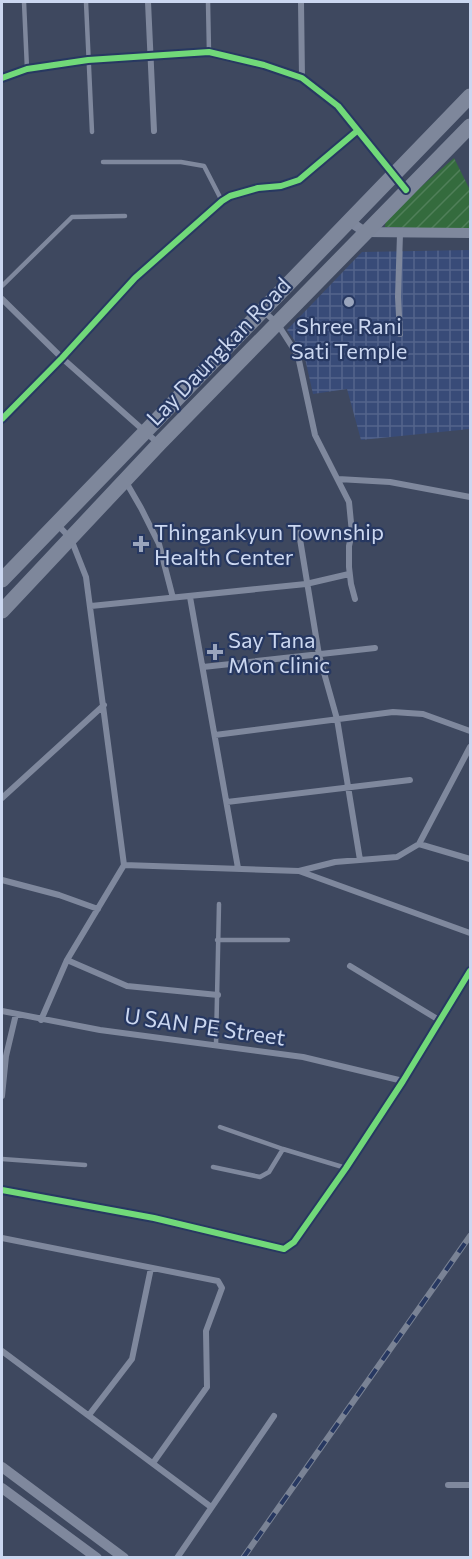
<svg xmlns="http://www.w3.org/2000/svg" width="472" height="1559" font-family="Commissioner,sans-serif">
  <defs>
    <pattern id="industrial-grid" width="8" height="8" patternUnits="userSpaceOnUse" patternTransform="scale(1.5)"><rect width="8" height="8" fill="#384b78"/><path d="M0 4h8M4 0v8" fill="none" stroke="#53648c"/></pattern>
    <pattern id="garden-furrows" width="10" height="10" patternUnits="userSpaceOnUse" patternTransform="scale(1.5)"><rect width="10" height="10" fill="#346b3d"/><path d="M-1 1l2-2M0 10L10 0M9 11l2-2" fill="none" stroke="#507f59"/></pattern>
  </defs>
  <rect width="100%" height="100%" fill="#3e485f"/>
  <!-- industrial -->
  <path fill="url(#industrial-grid)" d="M470,250v179l-109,11 -14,-51 -34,5 -9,-40 -17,-24 75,-78z"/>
  <!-- garden -->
  <path fill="url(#garden-furrows)" d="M454,158l16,32v40l-85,-3 1,-10z"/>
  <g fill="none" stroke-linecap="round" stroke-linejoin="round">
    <!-- service -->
    <path stroke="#7f889d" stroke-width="4.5" d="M24,2l3,67
      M86,2l6,130
      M208,2l1,50
      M103,162h78l23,4 18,35
      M2,286l70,-69 53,-1
      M217,940h71
      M216,1045l3,-141
      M220,1127l63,22
      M2,1159l83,6
      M213,1167l47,10 9,-5 14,-23 63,19"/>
    <!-- minor -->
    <path stroke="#7f889d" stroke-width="6" d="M148,2l6,129
      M301,2l1,76
      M2,78l25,-9 61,-9 121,-8 55,13 38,13 36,28 68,84
      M400,234l-2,63 2,37
      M2,299l60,59 97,86
      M263,311l14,12 21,33 17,79 34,67 3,31 -3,13v21l2,17 4,15
      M2,419l60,-61 73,-80 87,-77 8,-5 28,-8 23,-2 18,-6 58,-49
      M338,479l52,3 80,15
      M126,482l15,26 18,36 14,54
      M56,523l15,16 15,38 38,288
      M299,533l20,122 18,64 23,141
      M190,597l48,271
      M91,606l215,-22 43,-10
      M203,667l172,-19
      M215,735l178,-23 30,2 47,17
      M2,798l102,-93
      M227,802l183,-22
      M419,844l51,15
      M124,865l175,6 171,62
      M299,871l36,-9 62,-5 22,-13 51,-97
      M2,880l57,15 39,14
      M67,960l60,26 91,9
      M350,966l89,54
      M2,1011l98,19 203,27 100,24
      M41,1020l26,-60 57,-95
      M2,1096l4,-40 10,-42
      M2,1190l152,28 130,31 10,-7 52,-74 57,-87 67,-110
      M2,1238l216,43 4,7 -16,43 1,56 -54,76
      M2,1351l209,156
      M89,1415l43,-56 19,-91
      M448,1485h22
      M177,1558l97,-142"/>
    <!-- tertiary -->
    <path stroke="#7f889d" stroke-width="10" d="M349,221l16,11 105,1
      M2,1467l122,91
      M2,1488l95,70"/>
    <!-- primary -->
    <path stroke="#7e879b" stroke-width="15" d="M2,580l468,-484
      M2,611l157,-167 311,-318"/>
    <!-- rail casing -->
    <g stroke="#7a8395" stroke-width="6">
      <path id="rail" d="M243,1558l227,-322"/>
    </g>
    <!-- rail -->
    <use href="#rail" stroke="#273861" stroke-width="4" stroke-dasharray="11" stroke-linecap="butt"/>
    <!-- cycleway casing -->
    <g stroke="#273861" stroke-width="10">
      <path id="cycleway" d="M2,78l25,-9 61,-9 121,-8 55,13 38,13 36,28 68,84
        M2,419l60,-61 73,-80 87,-77 8,-5 28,-8 23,-2 18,-6 58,-49
        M2,1190l152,28 130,31 10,-7 52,-74 57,-87 67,-110"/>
    </g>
    <!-- cycleway -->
    <use href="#cycleway" stroke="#71d979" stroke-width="6"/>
  </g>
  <!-- markers -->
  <g fill="#9aa5bd" stroke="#273861" stroke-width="2">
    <circle cx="349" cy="302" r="6"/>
    <path d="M138 535h6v6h6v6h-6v6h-6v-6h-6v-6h6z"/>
    <path d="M212 643h6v6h6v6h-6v6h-6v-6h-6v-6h6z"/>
  </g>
  <g text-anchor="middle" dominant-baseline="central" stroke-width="4.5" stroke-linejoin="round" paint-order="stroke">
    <!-- poi labels -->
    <g font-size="22" fill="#cbd7f0" stroke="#273861" text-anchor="start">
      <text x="349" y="325" text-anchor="middle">Shree Rani<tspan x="349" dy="25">Sati Temple</tspan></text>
      <text x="154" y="531">Thingankyun Township<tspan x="154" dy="25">Health Center</tspan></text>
      <text x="228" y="639">Say Tana<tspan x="228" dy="25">Mon clinic</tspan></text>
    </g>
    <!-- street labels -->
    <g font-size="22" fill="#cbd7f0" stroke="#273861">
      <text transform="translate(218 351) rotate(-46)">Lay Daungkan Road</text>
      <text transform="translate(205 1026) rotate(8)">U SAN PE Street</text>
    </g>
  </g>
  <!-- border -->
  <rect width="472" height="1559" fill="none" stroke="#cbd7f0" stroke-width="6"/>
</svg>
